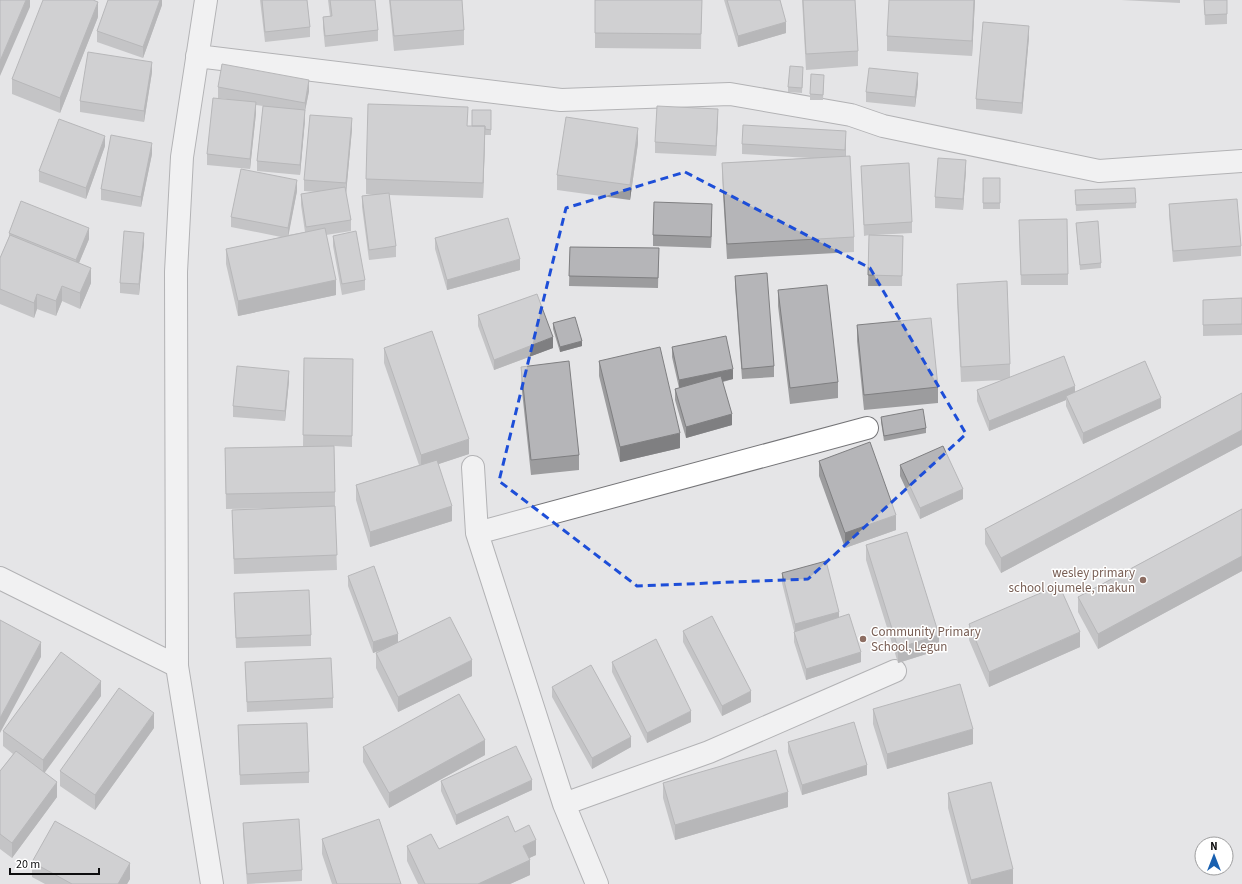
<svg xmlns="http://www.w3.org/2000/svg" width="1242" height="884" font-family="'Source Sans 3',sans-serif">
  <rect width="100%" height="100%" fill="#e5e5e7"/>
  <g fill="none" stroke-linecap="round" stroke-linejoin="round">
    <!-- street casing -->
    <g stroke="#757578" stroke-width="24">
      <path id="street" d="M206,0l-24,157 -6,115 1,394 35,218
        M197,56l364,44 169,-6 121,21 32,11 216,45 143,-10
        M473,467l4,66 87,271 33,80
        M477,533l390,-105
        M0,578l177,88
        M564,804l145,-52 186,-81"/>
    </g>
    <!-- street -->
    <use href="#street" stroke="#fff" stroke-width="22"/>
  </g>
  <!-- wall -->
  <path fill="#9c9c9e" d="M162,0v5l-19,53 -46,-16v-11z
    M260,0h47l3,27v10l-45,5z
    M328,0h47l3,30v11l-53,6 -2,-19v-11l7,-1z
    M389,0h73l2,30v15l-70,6z
    M595,0h107l-1,49 -106,-1z
    M724,0h56l6,33 -48,14z
    M802,0h53l3,51v15l-52,4z
    M975,0l-3,56 -85,-5v-15z
    M1121,0h59v3z
    M1204,0h23v24l-22,1z
    M98,17l-38,96 -48,-19v-15z
    M1029,37l-7,77 -46,-5v-10z
    M152,72l-8,50 -64,-10v-11z
    M803,73l-1,20 -14,-1v-5z
    M824,80l-1,20h-13v-6z
    M918,84l-3,23 -49,-5v-10z
    M218,87l91,4 -4,20v9l-5,55 -43,-4v-10l6,-55 -7,-1v8l-6,56 -43,-4v-11l20,-55 -9,-1z
    M491,110v25h-6l-2,63 -94,-3 7,51v11l-27,3 -7,-53v-11l12,-1 -8,-1v-15l102,-53h4z
    M718,120l-2,36 -61,-3v-11z
    M352,129l-6,65 5,26v11l-25,4 10,60 -98,21 -12,-52v-15l55,-12 -50,-10v-10l66,-26 -9,44 17,-3 -4,-27v-11l17,-2 -14,-1v-11z
    M846,142v14l8,81v15l-127,7 -5,-81v-15l88,-5 -68,-4v-10z
    M638,143l-8,57 -73,-10v-15z
    M105,146l-19,53 -47,-17v-11z
    M152,154l-11,53 -40,-7v-11z
    M861,166l51,56v11l-38,2 29,1 -1,50h-34l1,-51 -5,1z
    M966,170l-3,40 -28,-2v-11z
    M983,178h17v31h-17z
    M1075,190l61,13v5l-60,3z
    M1169,204l72,42v10l-68,6 -4,-47z
    M712,214l-1,34 -58,-2v-11z
    M1076,223l25,40v5l-21,2z
    M1019,230l49,44v11h-47z
    M9,233l80,6 -10,24 12,20 -11,26 -18,-8 -6,15 -19,-7 -3,9 -34,-14v-46l9,-21z
    M333,236l32,44v10l-23,5 -9,-49z
    M435,238l85,32 -73,20 -12,-41z
    M144,243l-5,52 -19,-2v-10z
    M570,247l89,1 -1,40 -89,-2z
    M735,276l39,90v11l-32,2 -7,-93z
    M957,284l53,80v13l65,15 86,16 -78,36 -17,-38v-6l-77,31 -12,-30v-11l26,-10 -42,2 -4,-83z
    M778,290l60,92v16l-48,6 -12,-98z
    M1242,298v37l-39,1v-36z
    M478,315l75,33 -59,22 -16,-44z
    M553,323l29,23 -22,6 -7,-23z
    M857,325l81,62v16l-74,7 -7,-69z
    M672,347l61,32 -10,3 9,43 -46,13 -11,-38v-11l4,-1 -7,-31z
    M384,348l85,106 -31,10 14,57 -82,26 -14,-47v-15l63,-20 -35,-102z
    M304,358l49,1 -1,88 -18,-1 1,46v15l2,63 -103,4 -2,-64 58,-2 -64,1 -1,-61 96,-2h-18z
    M599,361l81,87 -60,14 -21,-86z
    M521,367l58,88v15l-48,5 -10,-93z
    M289,381l-4,40 -52,-4v-11z
    M1242,393v52l-241,128 -16,-29v-15z
    M881,417l45,11v5l-42,8 -3,-19z
    M819,461l77,69 -51,18 -26,-72z
    M900,465l63,34 -43,20 -20,-43z
    M1242,509v62l-144,78 -20,-37v-15z
    M866,545l73,105 -41,13 -32,-103z
    M782,573l57,44 22,45 -55,18 -12,-38v-11l-12,-48z
    M348,576l50,66 74,34 -74,36 -22,-44v-15l9,-4 -12,4 -25,-67z
    M234,593l77,42v11l-75,2z
    M969,624l111,23 -91,40 -20,-47z
    M683,631l68,71 -29,14 -39,-74z
    M245,662l88,36v10l-86,4z
    M612,662l79,60 -44,21 -35,-71z
    M552,687l79,60 -39,22 -40,-72z
    M101,696l-57,76 13,25 -45,61 -12,-9v-78l13,-17 -10,-8v-15z
    M873,709l100,35 -86,25 -14,-45z
    M238,725l71,47v11l-69,2z
    M154,728l-59,82 -35,-24v-15z
    M788,742l79,33 -65,20 -14,-43z
    M363,747l122,8 -96,53 -26,-46z
    M441,781l91,9 -76,35 -15,-34z
    M663,783l125,24 -113,33 -12,-42z
    M948,793l65,91h-45l-20,-76z
    M243,823l59,47v11l-55,3 -4,-51z
    M515,832l21,23 -7,3 1,17 -20,9h-92l-11,-23v-15l32,3z
    M322,839l79,45h-69l-10,-30z
    M32,862l98,17 -3,5h-82l-13,-7z"/>
  <!-- shaded-wall -->
  <path fill="#7f7f81" d="M26,0h4v7l-30,69v-15z
    M160,0h2v5l-19,53v-11z
    M974,0h1l-3,56v-15z
    M98,2v15l-38,96v-15z
    M786,22v11l-48,14v-11z
    M1029,26v11l-7,77v-11z
    M152,62v10l-8,50v-11z
    M918,73v11l-3,23v-10z
    M309,80v11l-4,20v9l-5,55v-10l5,-52v-10z
    M256,102v11l-6,56v-10z
    M718,109v11l-2,36v-10z
    M352,118v11l-6,65v-11z
    M485,126v15l-2,57v-15z
    M638,128v15l-8,57v-15z
    M846,131v11l-1,19v-11z
    M105,136v10l-19,53v-11z
    M152,143v11l-11,53v-10z
    M966,160v10l-3,40v-11z
    M297,180v11l-9,47v-10z
    M712,204v10l-1,34v-11z
    M89,228v11l-13,31v-10z
    M144,233v10l-5,52v-11z
    M520,259v11l-73,20v-10z
    M91,268v15l-11,26v-16z
    M336,280v15l-98,21v-15z
    M62,286v15l-6,15v-15z
    M37,294v15l-3,9v-15z
    M553,337v11l-59,22v-10z
    M582,341v5l-22,6v-5z
    M733,369v10l-54,12v-11z
    M289,371v10l-4,40v-10z
    M1075,386v11l-9,-1v4l-77,31v-10z
    M1161,398v10l-78,36v-11z
    M732,414v11l-46,13v-11z
    M1242,430v15l-241,128v-15z
    M680,433v15l-60,14v-15z
    M469,439v15l-48,16v-15z
    M963,489v10l-43,20v-11z
    M452,506v15l-82,26v-15z
    M896,515v15l-51,18v-15z
    M1242,556v15l-144,78v-15z
    M839,612v10l-44,12v-10z
    M1080,632v15l-91,40v-15z
    M398,634v10l-25,9v-11z
    M939,635v15l-41,13v-15z
    M41,642v15l-41,76v-15z
    M861,652v10l-55,18v-11z
    M472,660v16l-74,36v-15z
    M101,681v15l-58,79v-15z
    M751,691v11l-29,14v-10z
    M691,711v11l-44,21v-10z
    M154,713v15l-59,82v-15z
    M973,729v15l-86,25v-15z
    M631,737v10l-39,22v-11z
    M485,740v15l-96,53v-15z
    M867,765v10l-65,20v-10z
    M532,780v10l-76,35v-10z
    M57,782v15l-45,61v-15z
    M788,792v15l-113,33v-15z
    M536,840v15l-13,6v-15z
    M530,860v15l-20,9h-32z
    M130,863v16l-3,5h-9z
    M1013,869v15h-42v-4z"/>
  <!-- building -->
  <path fill="#b5b5b8" stroke="#7f7f81" d="M0,0h26l-26,61z
    M43,0h50l5,2 -38,96 -48,-19z
    M108,0h52l-17,47 -46,-16z
    M262,0h45l3,27 -45,5z
    M330,0h45l3,30 -53,6 -2,-19 9,-1z
    M390,0h72l2,30 -70,6z
    M595,0h107l-1,34 -106,-1z
    M727,0h53l6,22 -48,14z
    M803,0h52l3,51 -52,3z
    M889,0h85l-2,41 -85,-5z
    M1204,0h23v14l-22,1z
    M983,22l46,4 -7,77 -46,-4z
    M88,52l64,10 -8,49 -64,-10z
    M222,64l87,16 -4,23 -87,-16z
    M790,66l13,1 -1,21 -14,-1z
    M869,68l49,5 -3,24 -49,-5z
    M811,74l13,1 -1,20 -13,-1z
    M213,98l43,4 -6,57 -43,-5z
    M368,104l100,3 -1,19h18l-2,57 -117,-4z
    M263,106l42,4 -5,55 -43,-4z
    M657,106l61,3 -2,37 -61,-4z
    M472,110h19v20l-6,-1v-3h-13z
    M310,115l42,3 -6,65 -42,-3z
    M566,117l72,11 -8,57 -73,-10z
    M59,119l46,17 -19,52 -47,-17z
    M743,125l103,6 -1,19 -103,-6z
    M111,135l41,8 -11,54 -40,-8z
    M850,156l4,81 -127,7 -5,-81z
    M938,158l28,2 -3,39 -28,-2z
    M909,163l3,59 -48,3 -3,-59z
    M241,169l56,11 -9,48 -57,-11z
    M983,178h17v25h-17z
    M345,187l6,33 -45,7 -5,-33z
    M1135,188l1,15 -60,2 -1,-15z
    M389,193l7,53 -27,4 -7,-54z
    M1237,199l4,47 -68,5 -4,-47z
    M21,201l68,27 -13,32 -67,-27z
    M654,202l58,2 -1,33 -58,-2z
    M508,218l12,41 -73,21 -12,-42z
    M1067,219l1,55 -47,1 -2,-55z
    M1098,221l3,42 -21,2 -4,-42z
    M325,228l11,52 -98,21 -12,-52z
    M124,231l20,2 -5,51 -19,-1z
    M356,231l9,49 -23,4 -9,-48z
    M10,235l81,33 -11,25 -18,-7 -6,15 -19,-7 -3,9 -34,-14v-31z
    M869,235l34,1 -1,40 -34,-1z
    M570,247l89,1 -1,30 -89,-2z
    M767,273l7,93 -32,3 -7,-93z
    M1007,281l3,83 -49,3 -4,-83z
    M827,285l11,97 -48,6 -12,-98z
    M537,294l16,43 -59,23 -16,-45z
    M1242,298v26l-39,1v-25z
    M575,317l7,24 -22,6 -7,-24z
    M931,318l7,69 -74,8 -7,-70z
    M432,331l37,108 -48,16 -37,-107z
    M726,336l7,33 -54,11 -7,-33z
    M660,347l20,86 -60,14 -21,-86z
    M1064,356l11,30 -86,35 -12,-31z
    M304,358l49,1 -1,77 -49,-1z
    M569,361l10,94 -48,5 -10,-93z
    M1145,361l16,37 -78,35 -17,-37z
    M237,366l52,5 -4,40 -52,-5z
    M721,376l11,38 -46,13 -11,-38z
    M1242,393v37l-241,128 -16,-29z
    M923,409l3,19 -42,8 -3,-19z
    M870,442l26,73 -51,18 -26,-72z
    M334,446l1,46 -109,2 -1,-46z
    M943,446l20,43 -43,19 -20,-43z
    M437,460l15,46 -82,26 -14,-47z
    M335,506l2,49 -103,4 -2,-49z
    M1242,509v47l-144,78 -20,-37z
    M907,532l32,103 -41,13 -32,-103z
    M826,561l13,51 -44,12 -13,-51z
    M374,566l24,68 -25,8 -25,-66z
    M1059,585l21,47 -91,40 -20,-48z
    M309,590l2,45 -75,3 -2,-45z
    M849,614l12,38 -55,17 -12,-37z
    M712,616l39,75 -29,15 -39,-75z
    M450,617l22,43 -74,37 -22,-44z
    M0,620l41,22 -41,76z
    M656,639l35,72 -44,22 -35,-71z
    M61,652l40,29 -58,79 -40,-29z
    M331,658l2,40 -86,4 -2,-40z
    M591,665l40,72 -39,21 -40,-71z
    M960,684l13,45 -86,25 -14,-45z
    M119,688l35,25 -59,82 -35,-24z
    M459,694l26,46 -96,53 -26,-46z
    M854,722l13,43 -65,20 -14,-43z
    M307,723l2,49 -69,3 -2,-50z
    M516,746l16,34 -76,35 -15,-34z
    M776,750l12,42 -113,33 -12,-42z
    M16,751l41,31 -45,61 -12,-9v-63z
    M991,782l22,87 -42,11 -23,-87z
    M508,816l7,16 14,-7 7,15 -13,6 7,14 -52,24h-53l-18,-38 24,-12 8,15z
    M299,819l3,51 -55,4 -4,-51z
    M379,819l22,65h-64l-15,-45z
    M55,821l75,42 -12,21h-46l-40,-22z"/>
  <!-- marked area -->
  <path d="M0 0H1242V884H0ZM685,172l185,96 96,166 -158,145 -171,7 -138,-105 67,-273z" fill="#e5e5e7" fill-opacity=".55" fill-rule="evenodd"/>
  <path fill="none" stroke="#1d4ed8" stroke-width="3" stroke-dasharray="8 5" stroke-linejoin="round" d="M685,172l185,96 96,166 -158,145 -171,7 -138,-105 67,-273z"/>
  <!-- markers -->
  <g fill="#8d6e63" stroke="#fff" stroke-width="1.5">
    <circle cx="1143" cy="580" r="4"/>
    <circle cx="863" cy="639" r="4"/>
  </g>
  <g text-anchor="middle" dominant-baseline="central" stroke-width="3" stroke-linejoin="round" paint-order="stroke">
    <!-- education labels -->
    <g font-size="13" fill="#785e54" stroke="#fff" text-anchor="end">
      <text x="1135" y="573">wesley primary<tspan x="1135" dy="15">school ojumele, makun</tspan></text>
      <text x="871" y="632" text-anchor="start">Community Primary<tspan x="871" dy="15">School, Legun</tspan></text>
    </g>
  </g>
  <!-- north arrow -->
  <g transform="translate(1214 856)"><circle r="19" fill="#ffffff" stroke="#9e9e9f"/>
  <path d="M0-3L7 15L0 10L-7 15Z" fill="#1960b0"/>
  <text y="-6" font-size="11" font-weight="bold" text-anchor="middle" fill="#0d0d0e">N</text>
  </g>
  <!-- scale -->
  <path d="M10 868v6h89v-6" fill="none" stroke="#0d0d0e" stroke-width="2"/>
  <text x="16" y="868" font-size="12" fill="#0d0d0e" stroke="#ffffff" stroke-width="3" paint-order="stroke">20 m</text>
</svg>
